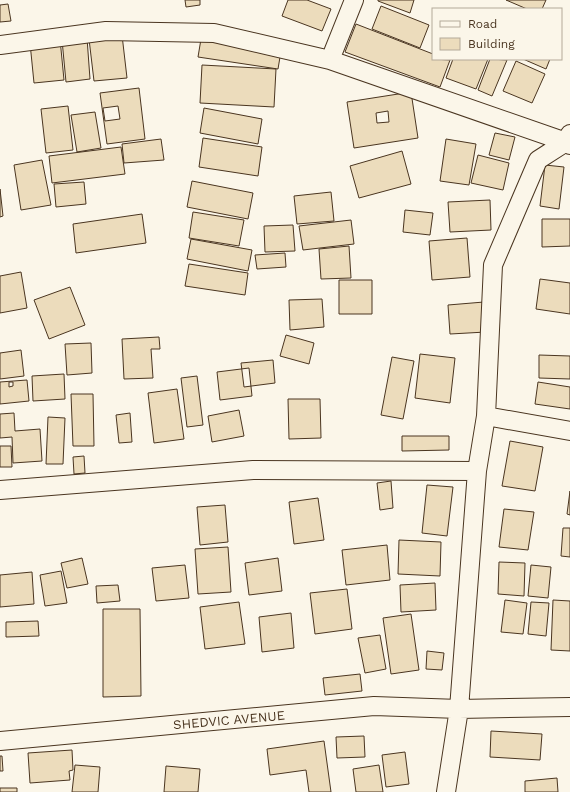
<svg xmlns="http://www.w3.org/2000/svg" width="570" height="792" font-family="'Work Sans',sans-serif">
  <rect width="100%" height="100%" fill="#fbf6e9"/>
  <!-- building -->
  <path fill="#ecdcbc" stroke="#4a3520" fill-rule="evenodd" d="M185,0h15v5l-14,2z
    M288,0h19l24,9 -9,22 -40,-15z
    M378,0h36l-4,13 -32,-12z
    M506,0h40l-4,9h-15z
    M8,4l3,17 -11,1v-17z
    M381,6l48,19 -9,23 -48,-19z
    M356,24l77,30v5l17,1 -10,27 -95,-35z
    M122,35l5,43 -33,3 -5,-42z
    M87,38l3,41 -24,3 -4,-42z
    M60,39l4,41 -30,3 -4,-40z
    M201,39l80,12 -3,18 -80,-12z
    M453,59h35l-12,30 -30,-11z
    M490,59l17,1 -15,36 -14,-6z
    M523,59h27l-4,10z
    M516,61l29,13 -13,29 -29,-12z
    M202,65l74,4 -2,38 -74,-4z
    M139,88l6,51 -38,5 -7,-51zM118,106l2,13 -15,2 -2,-13z
    M411,92l7,46 -64,10 -7,-46zM388,111l1,11 -12,1 -1,-10z
    M68,106l5,44 -27,3 -5,-44z
    M204,108l58,11 -4,25 -58,-11z
    M95,112l6,36 -24,4 -6,-37z
    M495,133l20,4 -6,23 -20,-5z
    M203,138l59,9 -4,29 -59,-9z
    M161,139l3,21 -40,3 -2,-19z
    M446,139l30,5 -7,41 -29,-4z
    M121,147l4,27 -73,9 -3,-27z
    M402,151l9,33 -52,14 -9,-32z
    M478,155l31,8 -6,27 -32,-7z
    M42,160l9,45 -30,5 -7,-45z
    M545,165l19,2 -5,42 -19,-3z
    M192,181l61,12 -5,26 -61,-12z
    M84,182l2,22 -30,3 -2,-23z
    M0,189l3,27 -3,1z
    M331,192l3,29 -37,3 -3,-28z
    M490,200l1,30 -41,2 -2,-30z
    M405,210l28,3 -3,22 -27,-3z
    M193,212l51,8 -5,26 -50,-8z
    M142,214l4,29 -70,10 -3,-29z
    M542,219h28v27l-28,1z
    M351,220l3,24 -51,6 -4,-24z
    M293,225l2,26 -30,1 -1,-26z
    M467,238l3,39 -38,3 -3,-39z
    M191,239l61,11 -4,21 -61,-12z
    M349,246l2,32 -30,1 -2,-30z
    M285,253l1,14 -29,2 -2,-14z
    M189,264l59,9 -3,22 -60,-9z
    M21,272l6,36 -27,5v-37z
    M540,279l30,4v31l-34,-5z
    M339,280h33v34h-33z
    M70,287l15,38 -36,14 -15,-39z
    M322,299l2,28 -34,3 -1,-30z
    M484,302l2,30 -36,2 -2,-29z
    M286,335l28,8 -5,21 -29,-8z
    M159,337l1,12h-9l2,29 -29,1 -2,-40z
    M91,343l1,30 -25,2 -2,-31z
    M21,350l3,26 -24,3v-26z
    M420,354l35,4 -5,45 -35,-5z
    M539,355l31,1v23l-31,-1z
    M392,357l22,4 -11,58 -22,-4z
    M273,360l2,23 -31,4 -3,-24z
    M249,368l3,28 -32,4 -3,-28z
    M64,374l1,25 -32,2 -1,-25z
    M197,376l6,49 -16,2 -6,-49z
    M27,380l2,21 -29,3v-22zM9,382h4v4l-4,1z
    M538,382l32,5v22l-35,-5z
    M177,389l7,50 -30,4 -6,-50z
    M71,394h22l1,52h-21z
    M288,399h32l1,39 -32,1z
    M239,410l5,26 -32,6 -4,-26z
    M14,413l1,18 25,-2 2,32 -29,2 -1,-26 -12,1v-24z
    M130,413l2,29 -13,1 -3,-28z
    M48,417l17,1 -2,46h-17z
    M402,436h47v14l-47,1z
    M510,441l33,6 -8,44 -33,-5z
    M0,446h11l1,21h-12z
    M84,456l1,17 -11,1 -1,-17z
    M391,481l2,27 -13,2 -3,-27z
    M427,485l26,2 -6,49 -25,-3z
    M570,491v24l-3,-1z
    M318,498l6,42 -30,4 -5,-42z
    M225,505l3,37 -28,3 -3,-38z
    M504,509l30,3 -6,38 -29,-3z
    M563,528h7v29l-9,-1z
    M399,540l42,2 -1,34 -42,-2z
    M387,545l3,35 -44,5 -4,-35z
    M228,547l3,45 -33,2 -3,-45z
    M82,558l6,26 -21,4 -6,-25z
    M278,558l4,33 -33,4 -4,-32z
    M499,562l26,1 -1,33 -26,-2z
    M185,565l4,33 -33,3 -4,-33z
    M531,565l20,2 -3,31 -20,-2z
    M61,571l6,32 -22,3 -5,-31z
    M32,572l2,32 -34,3v-32z
    M435,583l1,27 -35,2 -1,-27z
    M118,585l2,16 -23,2 -1,-17z
    M347,589l5,40 -37,5 -5,-41z
    M505,600l22,3 -4,31 -22,-2z
    M553,600l17,1v50l-19,-1z
    M239,602l6,42 -40,5 -5,-42z
    M531,602l18,1 -3,33 -18,-2z
    M103,609h37l1,87 -38,1z
    M291,613l3,35 -32,4 -3,-35z
    M411,614l8,56 -28,4 -8,-56z
    M38,621l1,15 -33,1v-15z
    M380,635l6,34 -21,4 -7,-35z
    M427,651l17,2 -2,17 -16,-1z
    M360,674l2,17 -37,4 -2,-17z
    M491,731l51,3 -2,26 -50,-3z
    M364,736l1,21 -28,1 -1,-21z
    M324,741l7,51h-22l-3,-22 -36,5 -3,-26z
    M72,750l1,20 -4,1 1,9 -40,3 -2,-30z
    M405,752l4,32 -23,3 -4,-32z
    M0,756h2l1,15h-3z
    M75,765l25,2 -2,25h-26z
    M379,765l4,27h-27l-3,-23z
    M166,766l34,3 -2,23h-34z
    M557,778l1,14h-33v-11z
    M0,788h17v4h-17z"/>
  <g fill="none" stroke-linecap="round" stroke-linejoin="round">
    <!-- street casing -->
    <g stroke="#4a3520" stroke-width="20">
      <path id="street" d="M0,45l106,-14 108,2 116,27 236,82 4,3
        M330,60l24,-60
        M486,416l84,15
        M0,490l253,-20 224,1
        M0,741l374,-35 85,3 111,-2
        M446,792l13,-83 18,-238 9,-55 7,-151 45,-105 28,-18 4,-8"/>
    </g>
    <!-- street -->
    <use href="#street" stroke="#fbf6e9" stroke-width="18"/>
  </g>
  <g text-anchor="middle" dominant-baseline="central" stroke-width="3" stroke-linejoin="round" paint-order="stroke">
    <!-- street labels -->
    <g font-size="13" fill="#4a3520" stroke="#fbf6e9">
      <text transform="translate(229 720) rotate(-5)">SHEDVIC AVENUE</text>
    </g>
  </g>
  <!-- legend -->
  <rect x="432" y="8" width="130" height="52" fill="#fbf6e9" stroke="#b4a999"/>
  <rect x="440" y="21" width="20" height="6" fill="#fbf6e9" stroke="#b4a999"/>
  <text x="468" y="28" font-size="12" fill="#4a3520">Road</text>
  <rect x="440" y="38" width="20" height="12" fill="#ecdcbc" stroke="#b4a999"/>
  <text x="468" y="48" font-size="12" fill="#4a3520">Building</text>
</svg>
